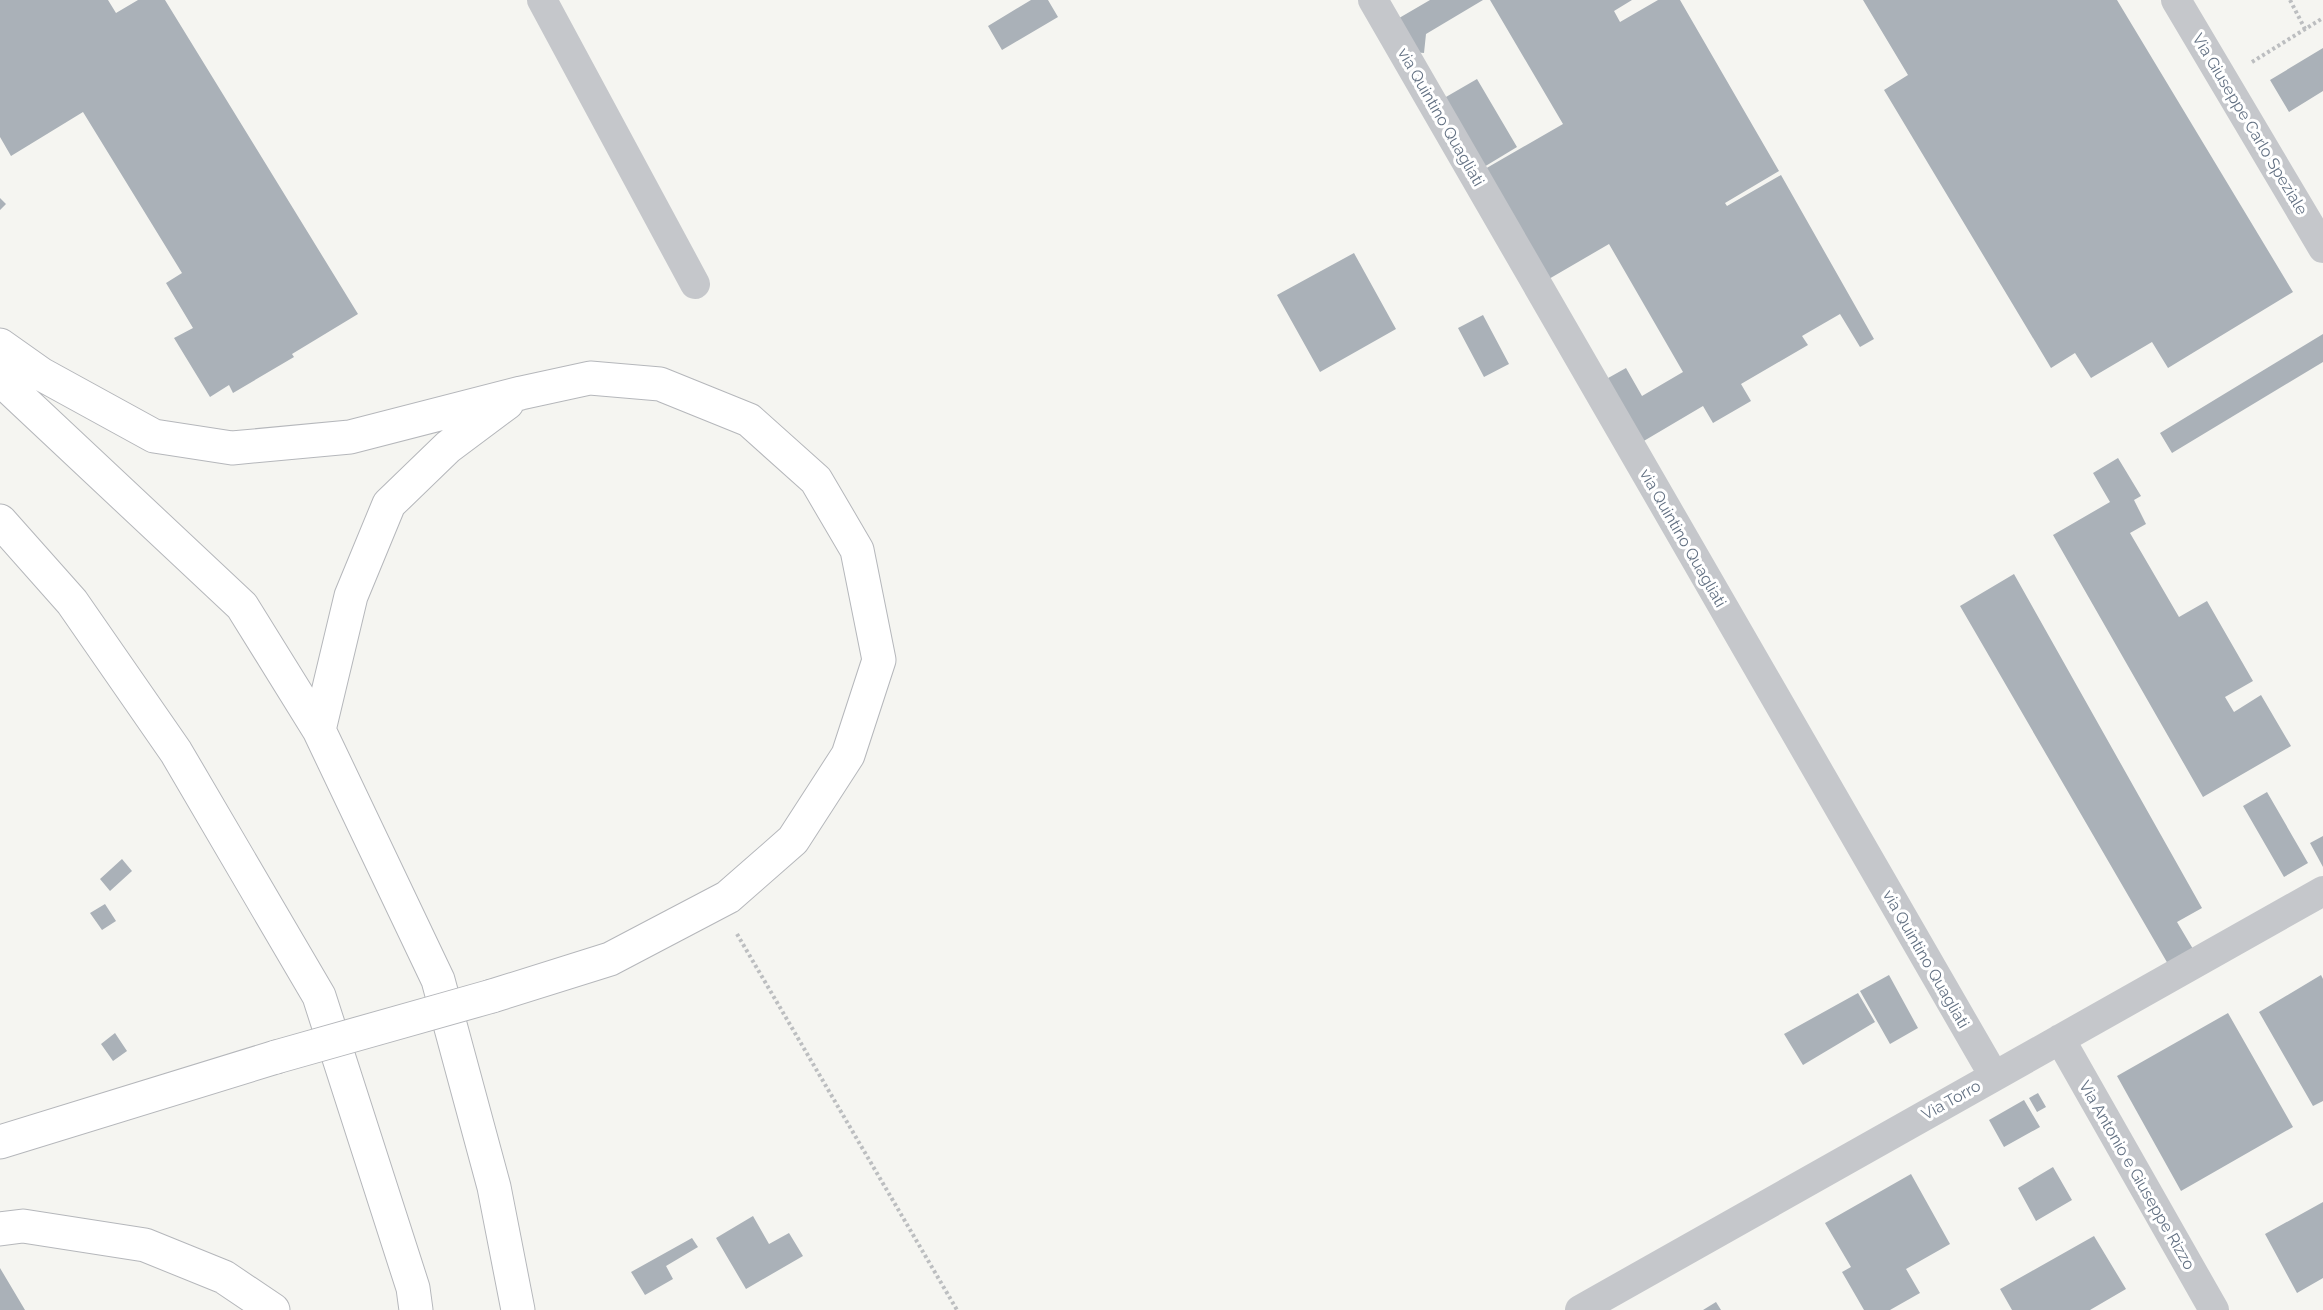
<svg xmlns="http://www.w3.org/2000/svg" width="2323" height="1310" font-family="Raleway,sans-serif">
  <rect width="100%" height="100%" fill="#f5f5f1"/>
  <!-- building -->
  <path fill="#aab1b8" d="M0,0h108l8,13 22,-13h27l193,314 -66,40 2,3 -61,36 -4,-8 -19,12 -36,-59 19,-10 -27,-45 16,-10 -99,-161 -72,44 -11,-19z
    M1031,0h17l10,17 -56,33 -14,-24z
    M1430,0h53l-57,34 -2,19 -12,-1 -18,-31z
    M1490,0h142l-18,11 6,11 38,-22h22l99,171 -54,32 2,3 54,-31 93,164 -14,8 -20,-33 -38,22 6,9 -67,39 10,17 -38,22 -10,-17 -66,39 -36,-63 25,-14 16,28 41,-24 -74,-128 -67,39 -64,-110 85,-49z
    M1863,0h254l176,292 -125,76 -16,-26 -61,36 -16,-25 -24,15 -167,-278 24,-15z
    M2323,48v43l-34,21 -19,-32z
    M1477,79l40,68 -38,23 -40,-69z
    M0,198l6,6 -6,6z
    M1354,253l42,76 -76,43 -43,-77z
    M1483,315l26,49 -25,13 -26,-49z
    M2323,334v28l-151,91 -12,-20z
    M2118,458l23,38 -7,4 12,24 -16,9 49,84 28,-16 46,80 -28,16 9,15 27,-17 30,51 -88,51 -150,-262 57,-33 -17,-29z
    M2014,574l188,334 -25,14 16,27 -25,15 -208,-358z
    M2267,792l41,71 -24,14 -41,-71z
    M2323,836v31l-13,-24z
    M122,859l10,12 -22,20 -10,-12z
    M105,904l11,17 -14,9 -12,-17z
    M1889,975l29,53 -28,16 -30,-53z
    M2321,975l2,4v122l-10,5 -54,-94z
    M1858,993l17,29 -72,43 -19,-31z
    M2228,1013l65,114 -112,64 -64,-115z
    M115,1033l12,18 -14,10 -12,-17z
    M2038,1093l8,14 -9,5 -8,-14z
    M2024,1100l16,27 -36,20 -15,-27z
    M2053,1167l19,33 -36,21 -18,-33z
    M1911,1174l39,70 -44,25 14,24 -30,17h-26l-22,-38 9,-5 -26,-44z
    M2323,1202v76l-26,15 -32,-59z
    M753,1216l16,28 20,-11 14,23 -57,33 -30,-51z
    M2094,1236l32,53 -36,21h-78l-12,-21z
    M692,1238l6,9 -32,19 7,13 -28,16 -14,-23z
    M0,1268l25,42h-25z
    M1716,1302l5,8h-18z"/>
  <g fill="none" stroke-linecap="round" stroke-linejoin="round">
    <!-- trunk casing -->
    <g stroke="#b5b7bb" stroke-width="35">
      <path id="trunk" d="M0,345l41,29 113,62 78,12 118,-11 171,-44 69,-15 70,6 89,36 67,60 41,70 22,110 -31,95 -55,85 -65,57 -118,62 -118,37
        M0,379l242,227 77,124 119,250 56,207 24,123
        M0,521l72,81 104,150 143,244 94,292 3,22
        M319,730l32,-134 38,-92 59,-57 59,-44
        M0,1142l276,-85
        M0,1229l23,-3 122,19 79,32 49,33"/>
    </g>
    <!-- path -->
    <path stroke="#bcbec0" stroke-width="4" stroke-dasharray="3 3" stroke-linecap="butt" d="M2290,0l15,29
      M2252,62l71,-44
      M737,934l220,376"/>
    <!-- minor -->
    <path stroke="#c5c7cb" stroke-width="30" d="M542,0l153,284
      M1373,0l621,1076
      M2176,0l147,248
      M2060,1039l154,271
      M1580,1310l743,-419"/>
    <!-- trunk -->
    <use href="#trunk" stroke="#fff" stroke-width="33"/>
    <!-- trunk-bridge casing -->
    <g stroke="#b5b7bb" stroke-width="35" stroke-linecap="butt">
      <path id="trunk-bridge" d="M276,1057l216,-61"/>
    </g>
    <!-- trunk-bridge -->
    <use href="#trunk-bridge" stroke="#fff" stroke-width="33"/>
  </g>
  <g text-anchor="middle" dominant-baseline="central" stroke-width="6" stroke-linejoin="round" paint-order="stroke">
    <!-- street labels -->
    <g font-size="16" fill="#637183" stroke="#fff">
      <text transform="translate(1441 117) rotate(60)">via Quintino Quagliati</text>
      <text transform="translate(2250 124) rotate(59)">Via Giuseppe Carlo Speziale</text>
      <text transform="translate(1683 538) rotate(60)">via Quintino Quagliati</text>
      <text transform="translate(1926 959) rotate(60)">via Quintino Quagliati</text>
      <text transform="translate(1951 1100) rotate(-29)">Via Torro</text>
      <text transform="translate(2137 1175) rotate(60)">Via Antonio e Giuseppe Rizzo</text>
    </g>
  </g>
</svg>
